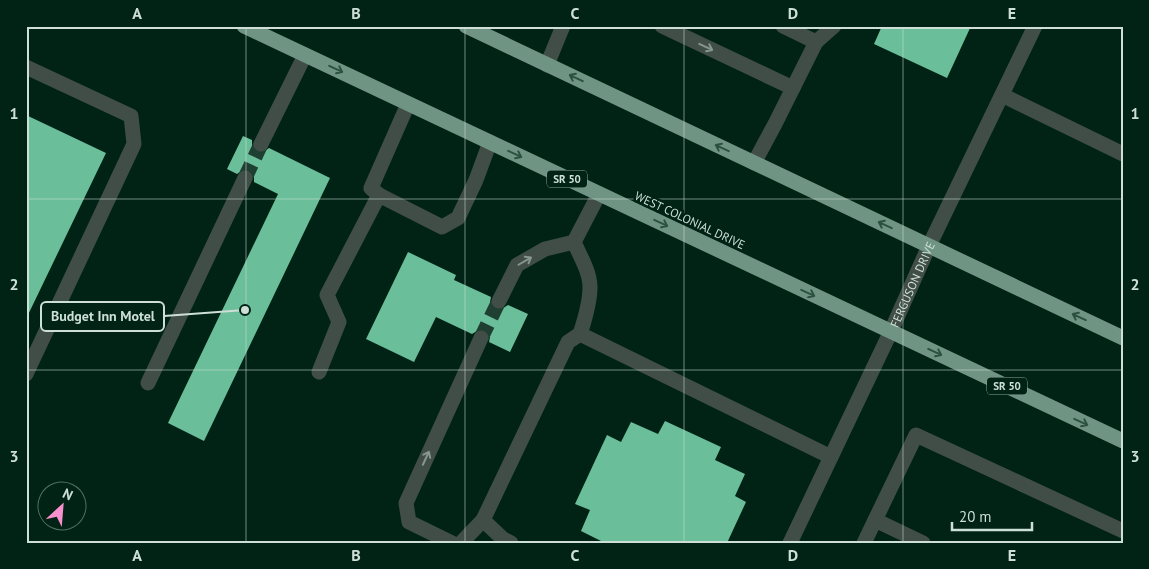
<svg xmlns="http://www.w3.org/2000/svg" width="1149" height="569" font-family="'PT Sans',sans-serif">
  <rect width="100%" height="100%" fill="#012316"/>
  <!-- building -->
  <path fill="#6abf9a" d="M882,26h89l-24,52 -73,-34z
    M26,115l80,38 -80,166z
    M243,136l9,4v5l4,7 6,1 7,-5 61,30 -126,263 -36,-18 110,-229 -24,-12v-5l-5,-7 -5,-1 -7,5 -10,-5z
    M408,252l48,23 -2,5 37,17 -1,5 4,7 6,1 8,-5 20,9 -18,38 -21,-10 1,-5 -5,-7 -5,-1 -8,5 -36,-17 -22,45 -48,-23z
    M665,421l56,26 -6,13 30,14 -10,22 11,6 -19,41h-122l-24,-12 9,-21 -15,-6 32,-69 14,7 10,-20 27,12z"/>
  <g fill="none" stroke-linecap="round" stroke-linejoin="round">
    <!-- minor-tunnel -->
    <path stroke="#203f33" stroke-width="15" stroke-dasharray="15 8" stroke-linecap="butt" d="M245,178l16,-34
      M481,338l18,-37"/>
    <!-- minor -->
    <g stroke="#404e47" stroke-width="15">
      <path d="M662,26l131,62"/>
      <path d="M816,42l18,-16"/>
      <path d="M547,65l16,-39"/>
      <path d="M26,67l105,49 3,28 -108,230"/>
      <path d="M1002,95l121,59"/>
      <path d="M261,144l44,-89"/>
      <path d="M754,163l21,-39 41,-82 -33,-16"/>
      <path d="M379,195l-8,-7 37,-84"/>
      <path d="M499,301l18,-36 28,-16 29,-7"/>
      <path d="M580,334c5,-15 10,-31 10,-47 0,-15 -10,-31 -16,-45l25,-48"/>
      <path d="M319,372l20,-50 -12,-27 52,-100 63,32 16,-9 18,-38 14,-38"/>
      <path d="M148,383l97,-205"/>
      <path d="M875,520l48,23"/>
      <path d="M452,543l-43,-21 -3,-19 75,-165"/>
      <path d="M461,543l22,-23"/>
      <path d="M511,543l-8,-4 -20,-19 85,-178 12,-8 251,123"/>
      <path id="s1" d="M790,543l101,-212 38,-85 106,-220"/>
      <path d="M864,543l52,-108 207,96"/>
    </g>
    <!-- highway -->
    <path stroke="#709483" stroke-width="15" d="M244,26l879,415
      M466,26l657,312"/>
  </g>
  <!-- one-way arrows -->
  <defs><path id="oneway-shaft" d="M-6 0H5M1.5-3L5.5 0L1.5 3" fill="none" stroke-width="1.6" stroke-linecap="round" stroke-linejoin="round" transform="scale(1.25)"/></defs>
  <g stroke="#86968e">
    <use href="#oneway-shaft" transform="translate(706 47) rotate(25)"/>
    <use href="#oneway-shaft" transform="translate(525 261) rotate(-30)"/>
    <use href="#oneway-shaft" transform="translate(426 458) rotate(-65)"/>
  </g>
  <g stroke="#2d5042">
    <use href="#oneway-shaft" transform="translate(336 69) rotate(25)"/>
    <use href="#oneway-shaft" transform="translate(576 78) rotate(-155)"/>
    <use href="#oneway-shaft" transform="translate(722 148) rotate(-155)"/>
    <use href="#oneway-shaft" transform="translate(515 154) rotate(25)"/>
    <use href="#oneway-shaft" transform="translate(661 223) rotate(25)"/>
    <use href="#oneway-shaft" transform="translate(885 225) rotate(-155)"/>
    <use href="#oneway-shaft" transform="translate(808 293) rotate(25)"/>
    <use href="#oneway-shaft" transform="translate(1079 317) rotate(-155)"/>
    <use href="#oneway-shaft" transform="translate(935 352) rotate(25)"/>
    <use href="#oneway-shaft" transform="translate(1081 422) rotate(25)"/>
  </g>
  <!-- grid -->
  <path fill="none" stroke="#cddfd6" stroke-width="1" stroke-opacity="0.55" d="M246,26v517M465,26v517M684,26v517M903,26v517M26,199h1097M26,370h1097"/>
  <g text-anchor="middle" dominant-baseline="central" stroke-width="5" stroke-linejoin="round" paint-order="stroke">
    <!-- shield labels -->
    <g fill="#012316" stroke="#90a79c" stroke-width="1">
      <rect x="547" y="170.5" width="40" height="17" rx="4"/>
      <rect x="987" y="377.5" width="40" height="17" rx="4"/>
    </g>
    <g font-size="11" font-weight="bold" fill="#cddfd6">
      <text x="567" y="179">SR 50</text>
      <text x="1007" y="386">SR 50</text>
    </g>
    <!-- street labels -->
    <g font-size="12" fill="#cddfd6" stroke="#012316">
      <text transform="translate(690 220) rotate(25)">WEST COLONIAL DRIVE</text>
      <text stroke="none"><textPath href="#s1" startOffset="286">FERGUSON DRIVE</textPath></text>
    </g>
  </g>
  <!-- callouts -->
  <path fill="none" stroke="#cddfd6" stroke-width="2" d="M245 310L164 316"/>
  <circle fill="#cddfd6" stroke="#012316" stroke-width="2" cx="245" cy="310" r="5"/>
  <rect fill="#012316" stroke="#cddfd6" stroke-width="2" x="41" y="302" width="123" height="29" rx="5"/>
  <g font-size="14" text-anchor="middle" font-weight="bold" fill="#cddfd6">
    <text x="103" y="321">Budget Inn Motel</text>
  </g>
  <!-- border -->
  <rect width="1149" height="569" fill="none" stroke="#012316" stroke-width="55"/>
  <!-- north arrow -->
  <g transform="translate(62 506) rotate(26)"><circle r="24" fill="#012316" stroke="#536e63"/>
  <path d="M0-4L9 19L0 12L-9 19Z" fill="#f890cd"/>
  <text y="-8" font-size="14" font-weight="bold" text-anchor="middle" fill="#cddfd6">N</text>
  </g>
  <!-- scale -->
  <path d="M952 522v8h80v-8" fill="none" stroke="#cddfd6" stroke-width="2.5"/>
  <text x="959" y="522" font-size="15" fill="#cddfd6" stroke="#012316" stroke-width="4" paint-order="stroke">20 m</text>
  <rect x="28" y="28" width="1094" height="514" fill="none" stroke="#cddfd6" stroke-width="2"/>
  <g font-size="16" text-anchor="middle" font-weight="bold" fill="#cddfd6">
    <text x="137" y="19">A</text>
    <text x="356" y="19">B</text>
    <text x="575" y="19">C</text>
    <text x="793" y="19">D</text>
    <text x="1012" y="19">E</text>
    <text x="14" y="119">1</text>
    <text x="1135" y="119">1</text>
    <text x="14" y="290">2</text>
    <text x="1135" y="290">2</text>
    <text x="14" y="462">3</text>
    <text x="1135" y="462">3</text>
    <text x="137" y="561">A</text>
    <text x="356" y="561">B</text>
    <text x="575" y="561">C</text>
    <text x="793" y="561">D</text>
    <text x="1012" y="561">E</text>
  </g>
</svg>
